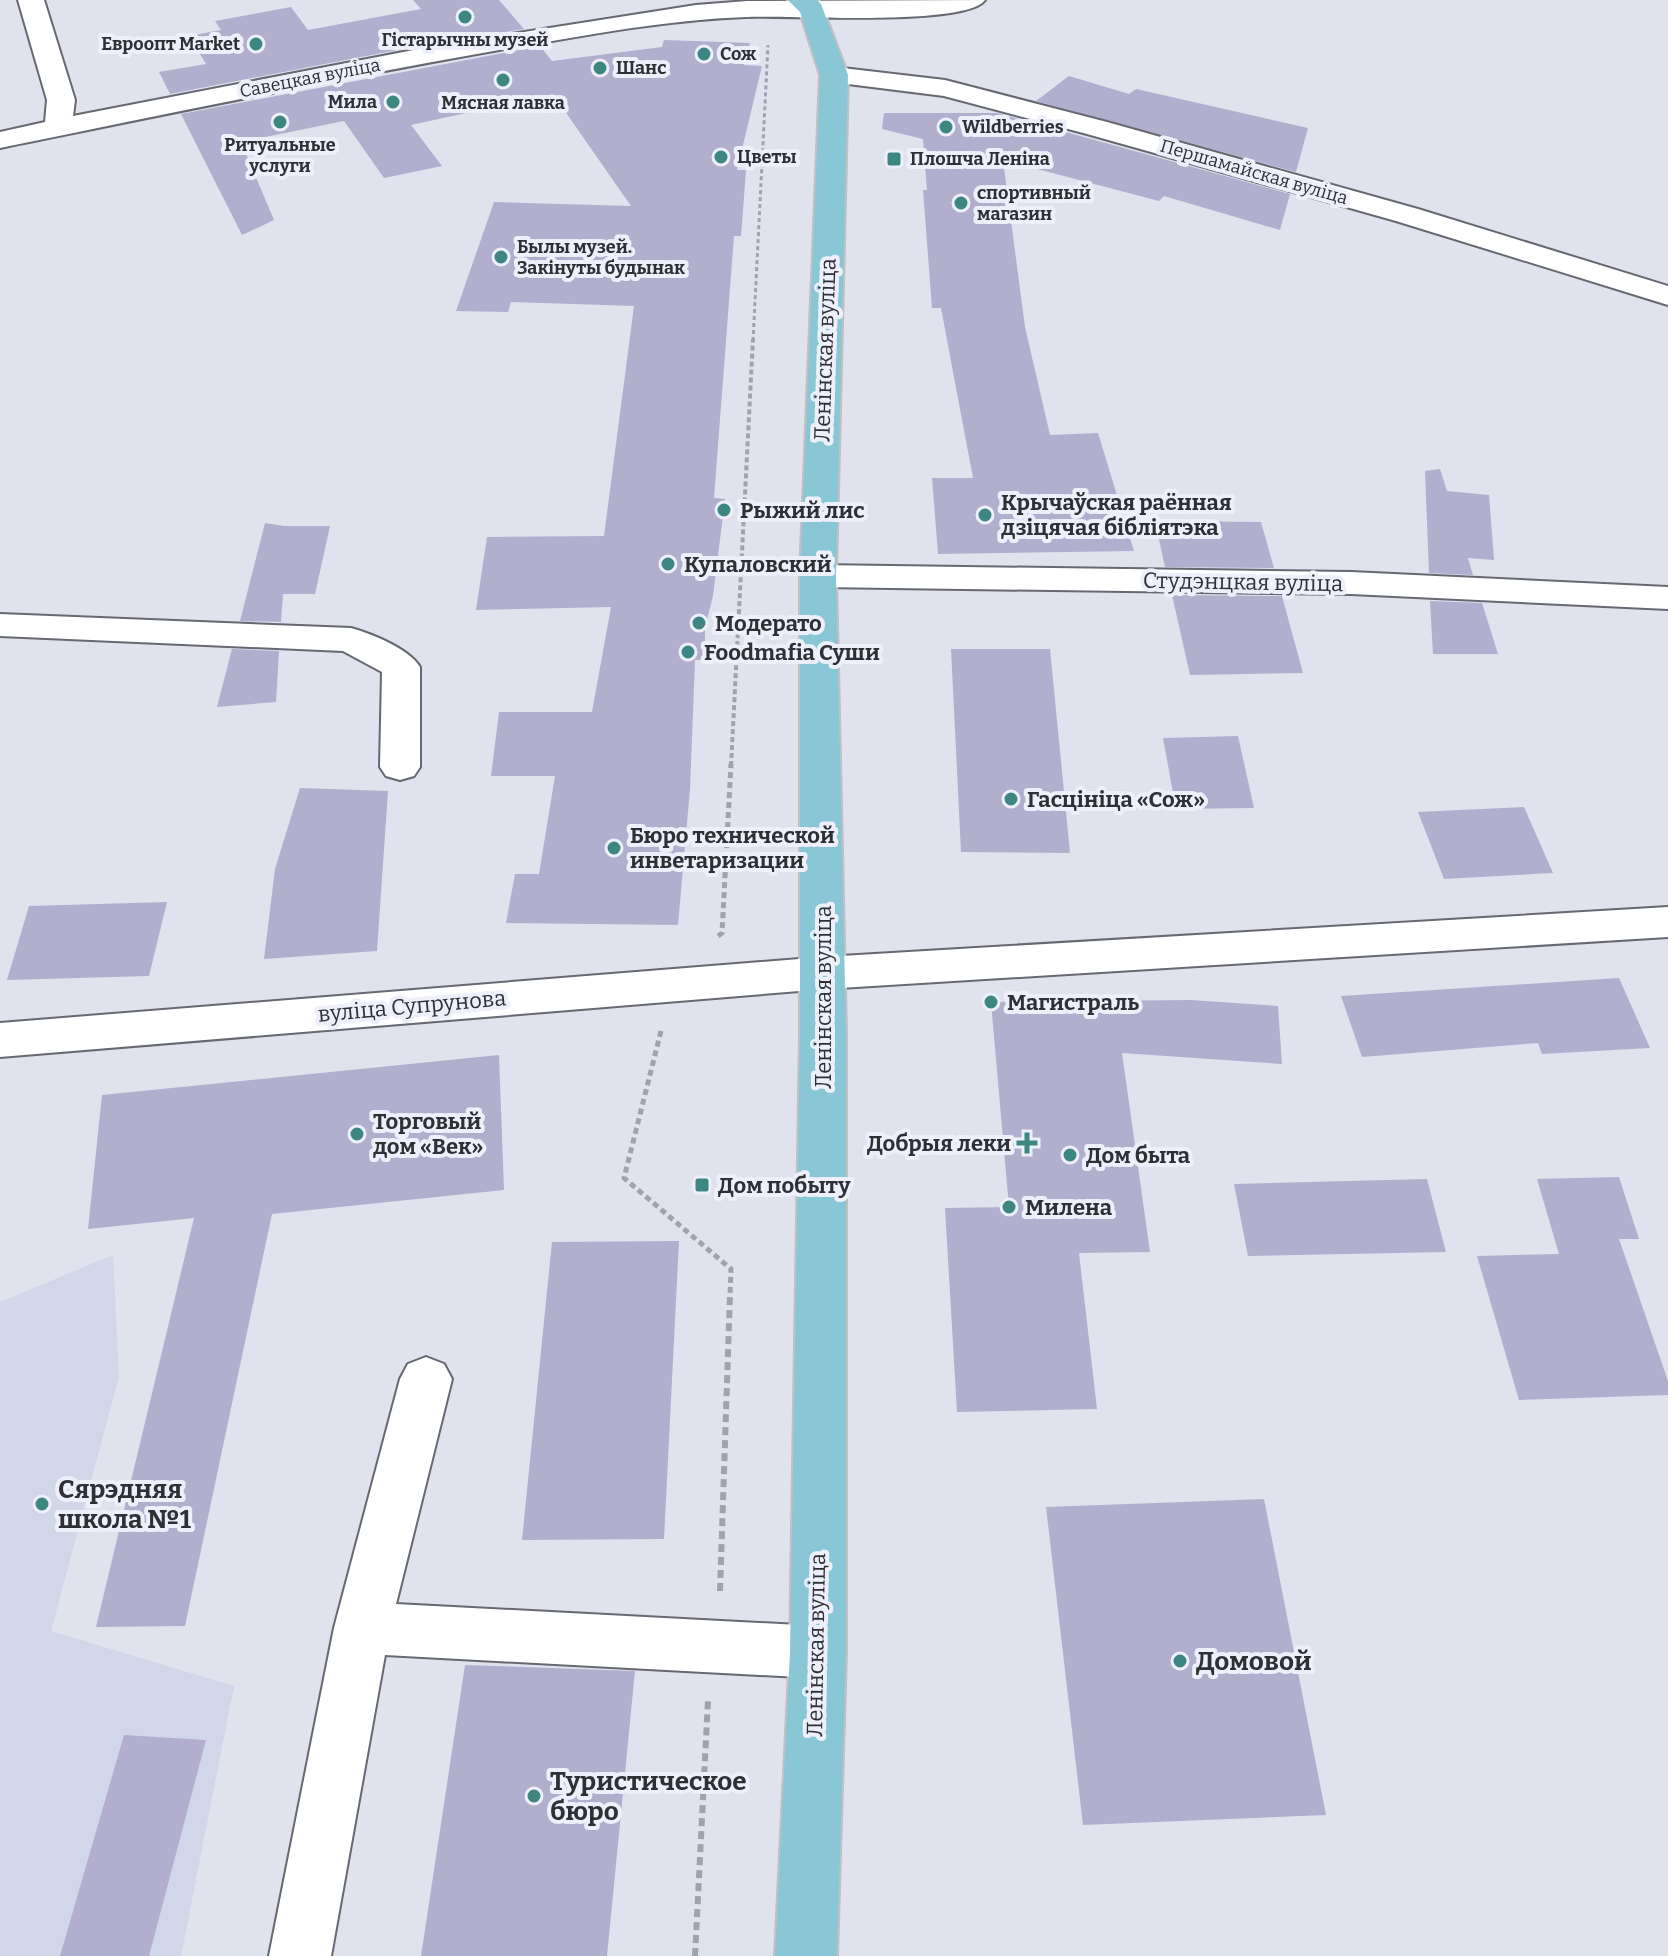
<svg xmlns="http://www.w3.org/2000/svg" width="1668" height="1956" font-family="Bitter,serif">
  <rect width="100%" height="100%" fill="#e0e2ee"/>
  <!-- built -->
  <path fill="#d2d6e9" d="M113,1255l6,121 -68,255 183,55 -53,270h-181v-654z"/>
  <!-- building -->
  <path fill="#b1afcd" d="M413,0h86l25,29 -91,14 -263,51 -11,-22 47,-8 -17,-28 32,-6 -6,-9 76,-14 17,23 113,-21z
    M664,40l86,3 -6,22 18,1 -25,104h9l-5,66h-7l-20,262 11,1 -12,97 -8,32v32h-10l-5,129 -12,136 -172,-2 9,-49h24l16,-98h-64l8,-64h93l19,-105 -135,3 11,-73 117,-1 30,-230 -123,-4 -3,10 -52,-1 38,-109 137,4 -78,-112 -142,31 31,41 -58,12 -40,-57 -103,21 33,78 -32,15 -61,-121 359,-68 12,15 110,-14z
    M1069,76l60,18 7,-5 172,39 -12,44 -260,-71z
    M884,113h113l293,81 -10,36 -116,-34 -5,5 -156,-41 22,167 25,108 48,-2 36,118 -196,3 -6,-76h41l-32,-170h-9l-9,-118h4l-4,-51 -41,-10z
    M1440,469l7,22 42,4 5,65 -26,-2 5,17 -44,-2 -4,-102z
    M1155,521l106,1 13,46 -109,-1z
    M265,523l19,3h46l-15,68h-32l-2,28 -41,-1z
    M1172,595l110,1 21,77 -113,2z
    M1430,601l52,2 16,51h-65z
    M232,649l47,2 -3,51 -59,5z
    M951,649h99l20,204 -109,-1z
    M1238,736l16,72 -78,1 -13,-71z
    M300,788l88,3 -11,160 -113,8 11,-90z
    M1524,807l29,66 -109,6 -26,-67z
    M167,902l-18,74 -142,4 22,-74z
    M1619,978l31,70 -108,6 -4,-11 -176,14 -21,-61z
    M1191,1000l87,6 4,58 -160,-11 28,199 -71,1 18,156 -140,3 -12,-204 64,-1 -18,-205z
    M499,1055l5,135 -232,24 -87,412 -89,1 98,-409 -106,11 14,-134z
    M1619,1177l20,62h-20l49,142v14l-149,5 -42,-144 82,-2 -22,-75z
    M1427,1179l19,73 -198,4 -14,-72z
    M679,1241l-15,298 -142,1 30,-298z
    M1264,1499l62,316 -243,10 -37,-318z
    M465,1665l170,6 -28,285h-186z
    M124,1735l82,5 -57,216h-89z"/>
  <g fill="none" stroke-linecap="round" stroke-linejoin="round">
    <!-- minor casing -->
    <g stroke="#666872" stroke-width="4">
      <path id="minor" d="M18,0h26l31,100 -2,16 361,-70 262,-41 51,-4 238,-1c-19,27 -200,15 -239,17 -86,3 -173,21 -258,35 -163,29 -326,63 -488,96v-16l45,-10 2,-22z
        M834,67l111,13 162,42 311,87 250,77v19l-272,-84 -309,-87 -143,-38 -120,-15 -4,-6 4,-6z
        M818,565l533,7 317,15v22l-317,-15 -533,-7 -13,-3 -5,-8 5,-8z
        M0,614l351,14c21,6 57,20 69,39v100l-6,9 -14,4 -14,-4 -6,-9 2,-95 -39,-21 -343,-15z
        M1668,907v30l-844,52 -824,68v-34l824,-66z
        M426,1357l18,7 8,15 -56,225 422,22 20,7 8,19 -8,19 -20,7 -433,-23 -54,301h-62l65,-328 66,-249 8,-15z"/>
    </g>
    <!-- major casing -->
    <g stroke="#c1c1c2" stroke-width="4">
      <path id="major" d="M788,0h29l4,4 27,71 -12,501 10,458v618l-9,304h-62l15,-304 10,-618v-458l20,-501 -20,-63z"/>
    </g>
    <!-- path-far3 -->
    <path stroke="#a0a2ac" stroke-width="3" stroke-dasharray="4 3" stroke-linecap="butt" d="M753,341l15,-296"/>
    <!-- path-far2 -->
    <path stroke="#a0a2ac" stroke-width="4" stroke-dasharray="5 3" stroke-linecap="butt" d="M731,766l22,-427"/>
    <!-- path-far1 -->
    <path stroke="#a0a2ac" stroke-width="5" stroke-dasharray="6 4" stroke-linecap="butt" d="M718,936l4,-3 9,-169
      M661,1031l-37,147 107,91 -1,27"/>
    <!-- path -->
    <path stroke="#a0a2ac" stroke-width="6" stroke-dasharray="8 5" stroke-linecap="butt" d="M720,1591l10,-297
      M695,1956l13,-256"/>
    <!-- minor -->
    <use href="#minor" fill="#fff" fill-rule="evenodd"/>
    <!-- major -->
    <use href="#major" fill="#89c7d6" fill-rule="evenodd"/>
  </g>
  <!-- markers -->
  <g fill="#3e8682" stroke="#edeffb" stroke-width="3">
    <circle cx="465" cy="17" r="8"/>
    <circle cx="256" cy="44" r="8"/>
    <circle cx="704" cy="54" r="8"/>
    <circle cx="600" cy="68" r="8"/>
    <circle cx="503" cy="80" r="8"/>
    <circle cx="393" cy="102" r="8"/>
    <circle cx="280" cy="122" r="8"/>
    <circle cx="946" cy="127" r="8"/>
    <circle cx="721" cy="157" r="8"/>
    <rect x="886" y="151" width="16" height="16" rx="4"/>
    <circle cx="961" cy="203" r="8"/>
    <circle cx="501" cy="257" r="8"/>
    <circle cx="724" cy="510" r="8"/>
    <circle cx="985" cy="515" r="8"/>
    <circle cx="668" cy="564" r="8"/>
    <circle cx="699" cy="623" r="8"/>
    <circle cx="688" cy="652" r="8"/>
    <circle cx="1011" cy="799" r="8"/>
    <circle cx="614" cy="848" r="8"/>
    <circle cx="991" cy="1002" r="8"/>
    <circle cx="357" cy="1134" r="8"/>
    <path d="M1023 1131h8v8h8v8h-8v8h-8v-8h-8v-8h8z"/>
    <circle cx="1070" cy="1155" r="8"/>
    <rect x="694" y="1177" width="16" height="16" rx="4"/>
    <circle cx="1009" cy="1207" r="8"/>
    <circle cx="42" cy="1504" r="8"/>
    <circle cx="1180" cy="1661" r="8"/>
    <circle cx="534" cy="1796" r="8"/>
  </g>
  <g text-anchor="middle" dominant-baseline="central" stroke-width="8" stroke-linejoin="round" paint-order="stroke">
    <!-- far-poi labels -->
    <g font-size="18" font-weight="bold" fill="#2f3035" stroke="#edeffb" text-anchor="start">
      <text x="465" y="40" text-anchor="middle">Гістарычны музей</text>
      <text x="240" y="44" text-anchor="end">Евроопт Market</text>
      <text x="720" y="54">Сож</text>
      <text x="616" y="68">Шанс</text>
      <text x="377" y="102" text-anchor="end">Мила</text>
      <text x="503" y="103" text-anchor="middle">Мясная лавка</text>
      <text x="962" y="127">Wildberries</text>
      <text x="280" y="145" text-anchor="middle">Ритуальные<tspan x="280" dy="21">услуги</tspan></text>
      <text x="737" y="157">Цветы</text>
      <text x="910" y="159">Плошча Леніна</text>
      <text x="977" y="193">спортивный<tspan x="977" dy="21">магазин</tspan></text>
      <text x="517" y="247">Былы музей.<tspan x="517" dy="21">Закінуты будынак</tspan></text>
    </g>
    <!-- far-street labels -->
    <g font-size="18" fill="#2f3035" stroke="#edeffb">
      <text transform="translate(310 78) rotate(-11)">Савецкая вуліца</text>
      <text transform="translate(1254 172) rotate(16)">Першамайская вуліца</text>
    </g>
    <!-- street labels -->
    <g font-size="22" fill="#2f3035" stroke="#edeffb">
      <text transform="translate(825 350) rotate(-88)">Ленінская вуліца</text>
      <text transform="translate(1243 582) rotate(1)">Студэнцкая вуліца</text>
      <text transform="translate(823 997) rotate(-90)">Ленінская вуліца</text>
      <text transform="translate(412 1006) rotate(-5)">вуліца Супрунова</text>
      <text transform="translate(816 1645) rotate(-89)">Ленінская вуліца</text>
    </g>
    <!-- poi labels -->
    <g font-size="22" font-weight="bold" fill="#2f3035" stroke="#edeffb" text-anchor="start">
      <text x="1001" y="502">Крычаўская раённая<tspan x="1001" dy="25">дзіцячая бібліятэка</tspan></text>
      <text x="740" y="510">Рыжий лис</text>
      <text x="684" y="564">Купаловский</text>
      <text x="715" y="623">Модерато</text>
      <text x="704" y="652">Foodmafia Суши</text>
      <text x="1027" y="799">Гасцініца «Сож»</text>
      <text x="630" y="835">Бюро технической<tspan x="630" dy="25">инветаризации</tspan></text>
      <text x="1007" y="1002">Магистраль</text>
      <text x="373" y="1121">Торговый<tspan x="373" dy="25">дом «Век»</tspan></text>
      <text x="1011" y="1143" text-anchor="end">Добрыя леки</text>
      <text x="1086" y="1155">Дом быта</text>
      <text x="718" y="1185">Дом побыту</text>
      <text x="1025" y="1207">Милена</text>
    </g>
    <!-- near-poi labels -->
    <g font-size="26" font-weight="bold" fill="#2f3035" stroke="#edeffb" text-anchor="start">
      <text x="58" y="1489">Сярэдняя<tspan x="58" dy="30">школа №1</tspan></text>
      <text x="1196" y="1661">Домовой</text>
      <text x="550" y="1781">Туристическое<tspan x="550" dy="30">бюро</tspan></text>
    </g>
  </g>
</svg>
